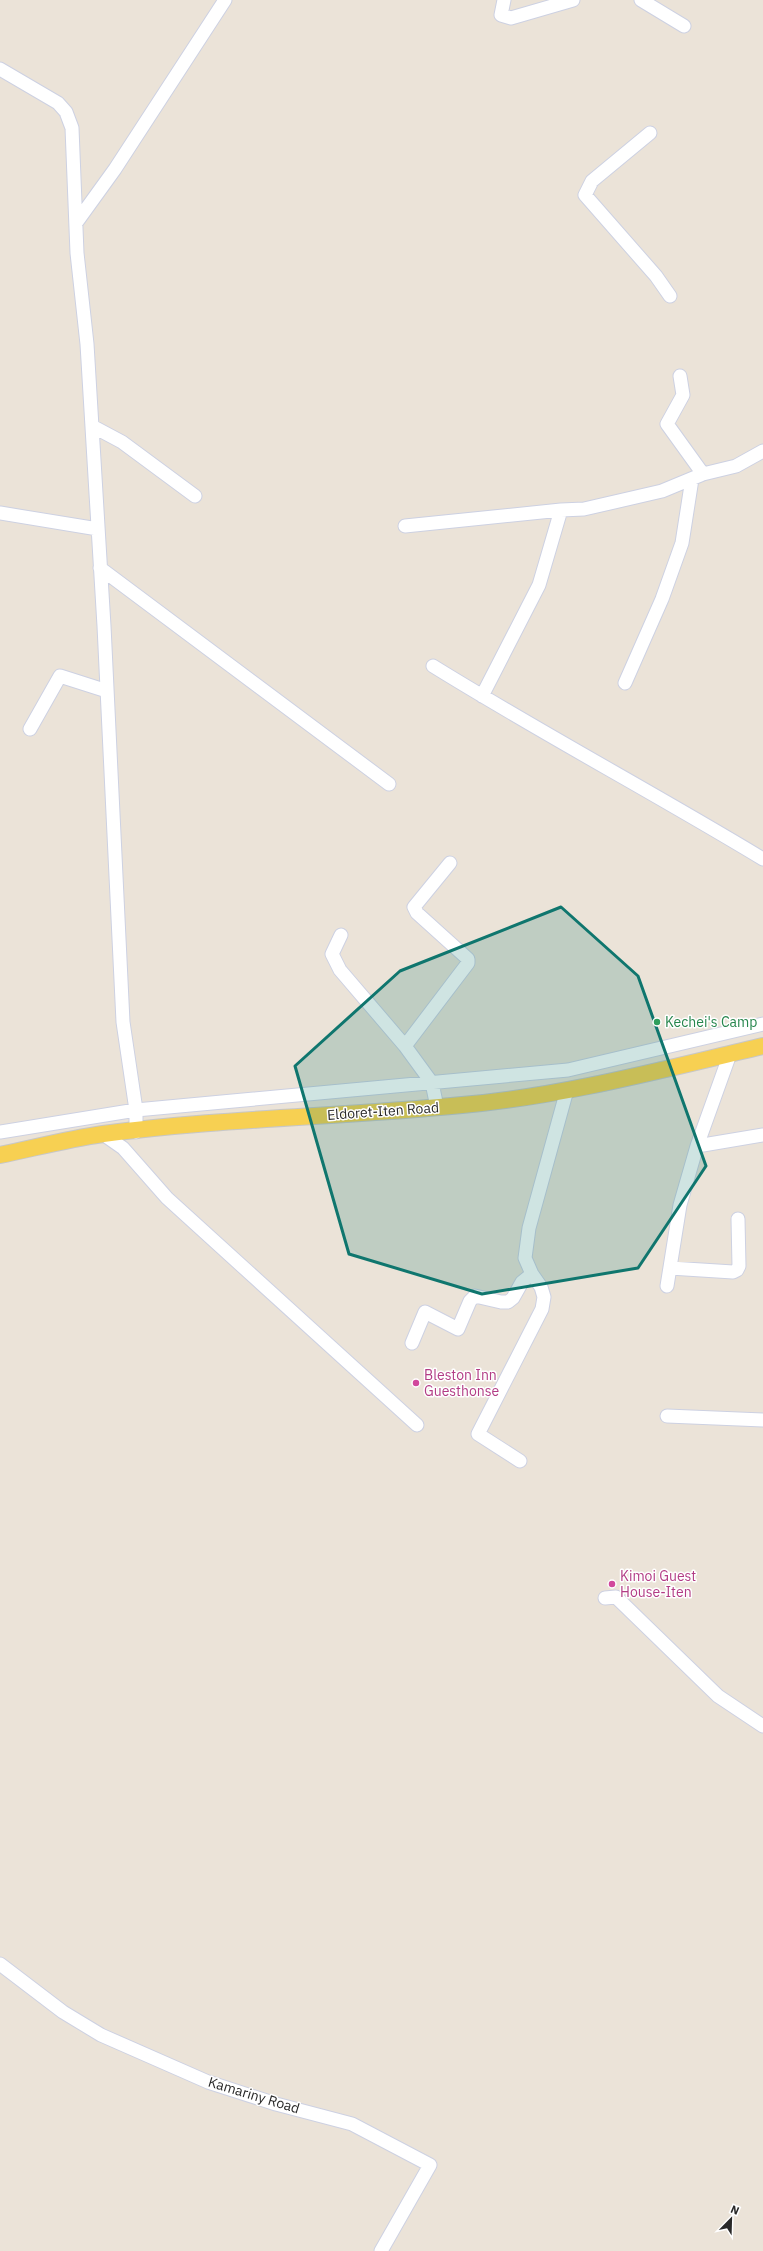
<svg xmlns="http://www.w3.org/2000/svg" width="763" height="2251" font-family="'IBM Plex Sans',sans-serif">
  <rect width="100%" height="100%" fill="#ebe3d8"/>
  <g fill="none" stroke-linecap="round" stroke-linejoin="round">
    <!-- minor casing -->
    <g stroke="#cdd1e2" stroke-width="15">
      <path id="minor" d="M504,0l-3,15 10,3 62,-18
        M641,0l43,26
        M0,69l58,34 8,9 6,16 5,125 10,91 17,282 19,396 13,88v22
        M650,133l-58,48 -7,14 71,81 14,20
        M76,223l39,-54 110,-169
        M680,376l3,19 -16,29 36,50
        M92,426l30,16 73,54
        M0,513l98,16
        M405,526l156,-16
        M100,568l289,216
        M433,666c108,67 221,127 330,193
        M625,683l37,-84 20,-56 10,-64
        M482,696l57,-111 22,-75 23,-1 78,-18 41,-17 33,-8 27,-15
        M30,729l30,-53 47,15
        M341,935l-9,19 8,16 65,76 27,37 5,24
        M405,1046l63,-83v-4l-51,-46 -3,-6 36,-44
        M0,1132l136,-22 432,-40 195,-46
        M103,1134l20,14 44,50 250,227
        M697,1146l66,-11
        M670,1268l63,4 4,-2 2,-4 -1,-47
        M667,1286l13,-81 17,-59 33,-92
        M412,1343l13,-31 33,17 12,-28 5,-5 26,6h7l5,-4 9,-16 10,-8
        M667,1416l96,4
        M520,1461l-42,-27 64,-125 2,-12 -3,-10 -9,-13 -7,-16 4,-30 38,-138
        M605,1598l11,-1 102,99 45,30
        M0,1964l63,48 38,23 107,47 68,22 76,20 78,41 -49,86"/>
    </g>
    <!-- major casing -->
    <g stroke="#c7c7c7" stroke-width="18">
      <path id="major" d="M0,1155c34,-7 68,-16 103,-21 119,-16 240,-17 359,-29 102,-9 202,-36 301,-59"/>
    </g>
    <!-- minor -->
    <use href="#minor" stroke="#fff" stroke-width="13"/>
    <!-- major -->
    <use href="#major" stroke="#f7d052" stroke-width="16"/>
  </g>
  <!-- marked area -->
  <path fill="#0f766e" fill-opacity="0.2" stroke="#0f766e" stroke-width="3" stroke-linejoin="round" d="M561,907l77,69 68,190 -68,102 -156,26 -133,-40 -54,-188 105,-95z"/>
  <!-- markers -->
  <circle fill="#2e9e5b" stroke="#fff" stroke-width="1.5" cx="657" cy="1022" r="4"/>
  <g fill="#d1479c" stroke="#fff" stroke-width="1.5">
    <circle cx="416" cy="1383" r="4"/>
    <circle cx="612" cy="1584" r="4"/>
  </g>
  <g text-anchor="middle" dominant-baseline="central" stroke-width="3" stroke-linejoin="round" paint-order="stroke">
    <!-- leisure labels -->
    <g font-size="14" fill="#27864d" stroke="#fff" text-anchor="start">
      <text x="665" y="1022">Kechei's Camp</text>
    </g>
    <!-- street labels -->
    <g font-size="14" fill="#282828" stroke="#fff">
      <text transform="translate(383 1111) rotate(-4)">Eldoret-Iten Road</text>
      <text transform="translate(254 2095) rotate(17)">Kamariny Road</text>
    </g>
    <!-- hotel labels -->
    <g font-size="14" fill="#b23c85" stroke="#fff" text-anchor="start">
      <text x="424" y="1375">Bleston Inn<tspan x="424" dy="16">Guesthonse</tspan></text>
      <text x="620" y="1576">Kimoi Guest<tspan x="620" dy="16">House-Iten</tspan></text>
    </g>
  </g>
  <!-- north arrow -->
  <g transform="translate(731 2219) rotate(23)" stroke="#ffffff" stroke-width="3" paint-order="stroke">
  <path d="M0-3L7 15L0 10L-7 15Z" fill="#282828"/>
  <text y="-6" font-size="11" font-weight="bold" text-anchor="middle" fill="#282828">N</text>
  </g>
</svg>
